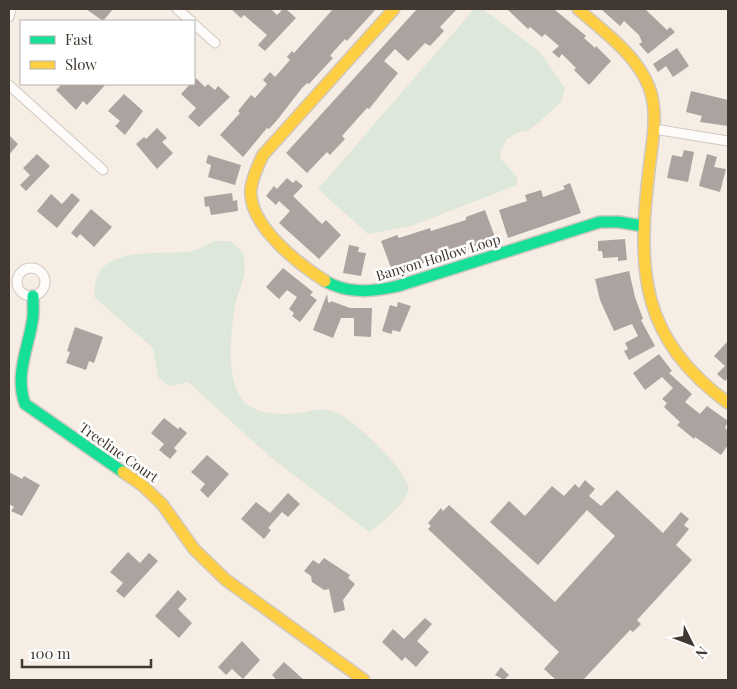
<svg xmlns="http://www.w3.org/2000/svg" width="737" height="689" font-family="'Playfair Display',serif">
  <rect width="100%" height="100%" fill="#f6ede4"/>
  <!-- green -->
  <path fill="#dee8da" d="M474,9h9l57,43 25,36 -4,14 -21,19 -12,10 -10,1 -12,8 -6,13 1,6 16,18v8l-106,41 -43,8 -50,-45z
    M215,241h15c6,5 13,9 14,17 4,18 -6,31 -9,48 -4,26 -11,78 12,98 13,11 35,11 51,9 12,-1 22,-6 34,-2 19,5 76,59 77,79 -8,19 -24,30 -40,42l-100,-76 -81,-74 -16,4 -6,-2 -8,-7 -5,-29 -58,-50c-6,-54 59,-43 91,-46 10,-1 20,-7 29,-11z"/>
  <!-- building -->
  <path fill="#aca2a0" d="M86,9h27l-10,12z
    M231,9h40l6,6 6,-6h3l10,9 -31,33 -7,-6 9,-10 -23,-20 -3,3z
    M333,9h43l-29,32 -2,-2 -11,12 -4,5 3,2 -24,26 -2,-1 -5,5 -24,31 -9,10 -2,-1 -24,29 -23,-22 20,-22 -2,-2 13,-16 4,3 12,-14 -4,-4 7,-8 5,5 15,-17 -3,-3 5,-6 2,2z
    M417,9h40l-17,18 4,4 -14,15 -5,-3 -17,18 -13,-12 -11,12 14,12 -29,36 -2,-1 -25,28 3,3 -15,16 -3,-3 -20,21 -21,-20z
    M507,9h47l32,27 -2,2 11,10 1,-2 15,15 -22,24 -15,-15 2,-2 -14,-14 -3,4 -7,-6 7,-6 -14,-12 -3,3 -12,-10 -2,2z
    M601,9h44l22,21 3,-3 5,5 -27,22 -9,-10 3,-2 -3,-7 -15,-14 -4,5z
    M677,48l12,18 -16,11 -7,-11 -8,6 -5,-8z
    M196,78l9,9 3,-3 7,6 3,-4 12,11 -31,30 -11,-10 8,-9 -15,-14 9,-10h4z
    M62,84h44l-19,21 -4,-4 -7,9 -20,-20z
    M691,91l37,9v26l-28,-4 2,-6 -16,-4z
    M124,94l19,17 -18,24 -10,-9 5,-5 -12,-10z
    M157,128l10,10 -5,4 11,11 -16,16 -21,-25 8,-7 2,2z
    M9,135l9,9 -9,11z
    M684,150l10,2 -6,30 -21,-4 5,-23 10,2z
    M37,154l13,12 -24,25 -6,-6 10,-10 -7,-7z
    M707,154l10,3 -3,10 12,2 -6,23 -21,-6z
    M208,155l33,10 -6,20 -27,-8 3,-12 -5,-2z
    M287,178l6,5 3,-3 7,6 -10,10 29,28 4,-4 15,15 -22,24 -40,-36 11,-12 -11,-10 -3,4 -10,-9 8,-10 3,3z
    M570,183l11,30 -73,25 -9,-28 28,-9 -2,-6 16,-5 2,7 22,-8 -2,-3z
    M72,193l8,7 -23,28 -20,-17 14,-17 11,10z
    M232,193l1,8 4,-1 1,11 -27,4 -2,-9 -4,1 -1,-10z
    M91,209l21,18 -18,20 -14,-13 -3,4 -6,-5z
    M485,210l11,30 -103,33 -12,-32 16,-6 2,3 31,-10 1,3 35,-11v-3z
    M625,239l2,21 -9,1v-4l-15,1 -1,-7h-4v-10z
    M349,245l10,2 -1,5 8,1 -5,23 -18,-3z
    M283,268l30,24 -3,3 7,5 -17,22 -8,-6 2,-3 -5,-4 8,-12 -10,-7 -8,9 -13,-12z
    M629,271l6,26 8,22 -2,1 14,26 -26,14 -5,-9 4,-2 -3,-6 13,-7 -6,-12 -18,7 -14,-31 -5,-21z
    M327,294l1,8 2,1 1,-2 19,7h22l-1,29 -17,-1v-18h-13l-8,20 -20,-8z
    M398,302l13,4 -11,26 -7,-2 -2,4 -9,-3 8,-26 7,2z
    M75,327l28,10 -9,26 -5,-2 -3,9 -20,-7 4,-11 -3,-1z
    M728,341v37l-3,3 -8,-7 8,-8 -11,-10z
    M659,354l13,17 -3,2 23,21 -7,8 15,12 7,-8 21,15 -3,7 3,3v14l-7,10 -26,-18 -1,2 -17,-14 3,-3 -16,-15 3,-4 -5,-4 11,-11 -11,-11 -17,13 -12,-17z
    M164,418l14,11 2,-2 7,6 -13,15 3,3 -7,8 -11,-9 5,-6 -13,-11z
    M207,455l22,19 -21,24 -8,-8 5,-6 -14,-12z
    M9,472l13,7 2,-3 16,9 -18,31 -11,-5 3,-4 -5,-3z
    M585,480l10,9 -6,7 12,10 16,-16 46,43 18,-21 8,7 -5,6 5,4 -13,16 16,15 -55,60 4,4 -8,8 -3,-2 -47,50h-27l-12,-11 15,-17 -131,-123 3,-3 -3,-3 13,-15 2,3 6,-6 106,97 60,-66 -28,-26 -49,55 -48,-43 19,-21 16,15 27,-30 12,10 11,-12 4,4z
    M288,493l12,11 -12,13 -6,-5 -14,16 3,2 -7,9 -23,-20 15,-17 14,11z
    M128,552l12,11 9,-10 9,8 -34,37 -8,-7 7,-8 -13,-11z
    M324,558l26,17 -2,3 7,6 -12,16 2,10 -11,3 -5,-24 -5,1 -12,-8 -1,-6 -7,-5 9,-11 6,4z
    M178,590l9,9 -9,10 14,14 -13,15 -24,-22z
    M425,618l7,6 -15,17 12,11 -13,15 -11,-10 -3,4 -20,-19 11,-13 11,10z
    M242,641l18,19 -17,19 -11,-10 -6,6 -8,-8z
    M284,662l20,18h-27l-5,-5z
    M501,667l8,8 -5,5 -9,-5z"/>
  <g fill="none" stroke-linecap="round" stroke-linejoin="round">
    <!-- street casing -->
    <g stroke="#d0c8c0" stroke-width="11">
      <path id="street" d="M177,9l14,12
        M9,17l2,-8
        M194,24l21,19
        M9,85l94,85
        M654,129l74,12
        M17 282a14 14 0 1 1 28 0a14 14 0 1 1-28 0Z"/>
    </g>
    <!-- fast casing -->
    <g stroke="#d0c8c0" stroke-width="14">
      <path id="fast" d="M325,281c23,13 47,11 73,5l202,-64h19l24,4
        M33,296c0,9 1,18 -1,27 -5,28 -17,53 -7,81l98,68"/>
    </g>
    <!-- slow casing -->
    <g stroke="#d0c8c0" stroke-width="14">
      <path id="slow" d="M578,9c26,23 58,45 71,78 10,26 3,56 0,83 -12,101 -9,168 79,233
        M325,281c-28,-18 -78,-57 -74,-93 2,-12 7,-23 12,-33l131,-146
        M123,472l19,13 20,19 32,45 32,31 138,100"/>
    </g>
    <!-- street -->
    <use href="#street" stroke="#fefcfb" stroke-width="9"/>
    <!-- fast -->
    <use href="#fast" stroke="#16e098" stroke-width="11"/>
    <!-- slow -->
    <use href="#slow" stroke="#ffcf43" stroke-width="11"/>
  </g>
  <g text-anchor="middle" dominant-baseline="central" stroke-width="5" stroke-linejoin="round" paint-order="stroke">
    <!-- street labels -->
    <g font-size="14" fill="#413931" stroke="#fff">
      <text transform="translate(438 257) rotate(-17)">Banyon Hollow Loop</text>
      <text transform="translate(119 452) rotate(35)">Treeline Court</text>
    </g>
  </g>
  <!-- border -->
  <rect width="737" height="689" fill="none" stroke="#413931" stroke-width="20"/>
  <!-- legend -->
  <rect x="20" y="20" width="175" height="65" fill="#ffffff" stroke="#b3b0ad"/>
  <rect x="30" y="36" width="25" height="8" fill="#16e098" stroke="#b3b0ad"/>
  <text x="65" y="45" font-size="15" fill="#413931">Fast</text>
  <rect x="30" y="61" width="25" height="8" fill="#ffcf43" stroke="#b3b0ad"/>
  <text x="65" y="70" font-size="15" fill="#413931">Slow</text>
  <!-- north arrow -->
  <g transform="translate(692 644) rotate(132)" stroke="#ffffff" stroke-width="4" paint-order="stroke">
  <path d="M0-4L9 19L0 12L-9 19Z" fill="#413931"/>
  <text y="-8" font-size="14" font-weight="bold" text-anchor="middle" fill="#413931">N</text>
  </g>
  <!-- scale -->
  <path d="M22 659v8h129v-8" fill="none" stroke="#413931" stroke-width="2.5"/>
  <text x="30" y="659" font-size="15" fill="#413931" stroke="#ffffff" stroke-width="4" paint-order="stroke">100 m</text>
</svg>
